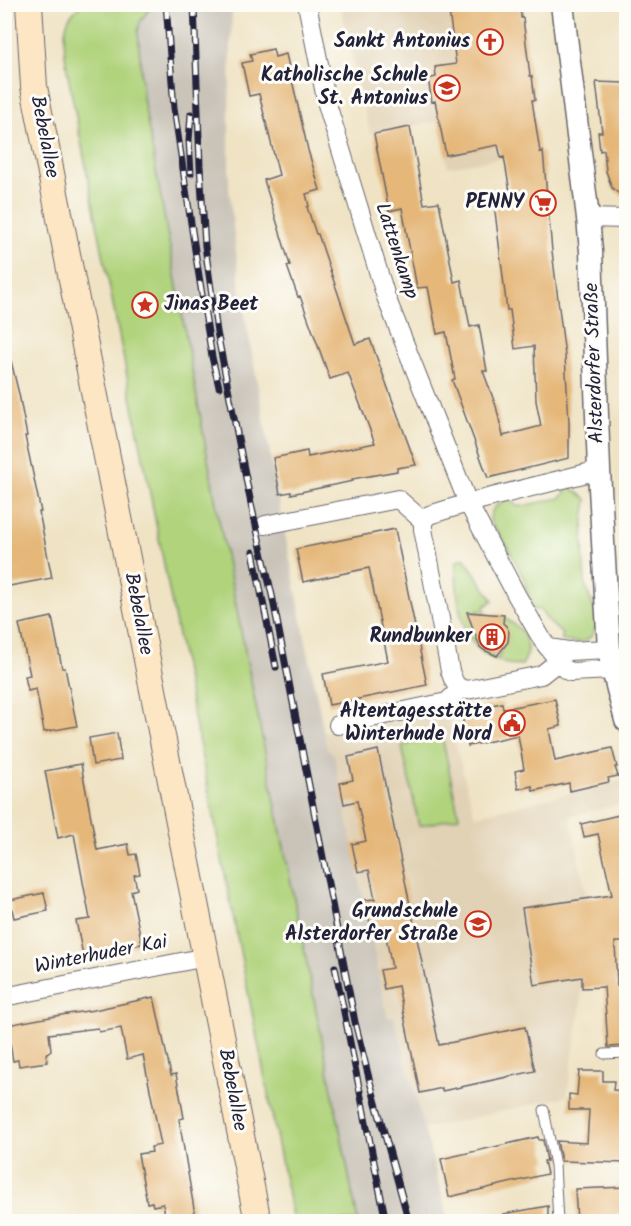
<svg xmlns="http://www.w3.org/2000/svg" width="631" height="1226" font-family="Kalam,sans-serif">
  <rect width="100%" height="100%" fill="#fdfcf7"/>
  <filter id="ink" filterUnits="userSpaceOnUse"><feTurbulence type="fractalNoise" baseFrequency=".0167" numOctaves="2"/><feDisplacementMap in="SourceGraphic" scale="12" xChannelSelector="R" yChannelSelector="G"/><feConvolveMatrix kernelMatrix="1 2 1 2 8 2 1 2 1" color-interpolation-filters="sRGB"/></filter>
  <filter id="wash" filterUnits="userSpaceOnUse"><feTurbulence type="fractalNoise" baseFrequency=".008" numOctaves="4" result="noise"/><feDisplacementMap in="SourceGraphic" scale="24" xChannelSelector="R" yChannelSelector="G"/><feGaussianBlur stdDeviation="1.35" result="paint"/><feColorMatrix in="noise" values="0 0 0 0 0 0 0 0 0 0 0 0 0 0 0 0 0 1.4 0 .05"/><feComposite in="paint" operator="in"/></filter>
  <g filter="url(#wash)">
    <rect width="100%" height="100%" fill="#efe3c4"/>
    <!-- built -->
    <path fill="#e1d2b5" d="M354,4l166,1 1,10 -56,7 64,54h3l3,24 -2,1 7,51 -92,15 -9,-46 -69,13 -29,-127z
      M446,710l29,106 150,-36 1,4v19l-56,13 19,92 -7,42 -1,54 -14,92 -143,33 -30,-112 -5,1 -55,-264 -7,-5 -3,-17z"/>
    <!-- industrial -->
    <path fill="#c9c3b8" d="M152,5h72l8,8 -3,93v83l11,99 40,221 47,240 7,5 54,263h6l55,204h-91l-140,-706 -75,-417 -5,-67 2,-9z"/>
    <!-- green -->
    <path fill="#b0d37c" stroke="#697a5c" stroke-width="1.5" d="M82,4l70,1 -12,17 -2,9 5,67 75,417 140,706h-65l-219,-1115c-4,-22 -16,-67 -5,-88 3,-5 9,-9 13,-14z
      M561,485l13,5 13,9c0,6 -2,12 -3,18 -1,20 -1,51 2,70 3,13 14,27 10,40 -5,18 -20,16 -34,14v-7l-13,-12 -9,-12 -8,-1 -4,-13 -4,-17 -15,-30 -19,-28c0,-13 8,-17 18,-23l10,9 42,-9 6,-5 -5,-4z
      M464,558l29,42 -9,7 2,7 -3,1 -3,-5 -11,6 15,34 9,4 1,5 5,-1c2,-17 18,-13 3,-35l1,-5c5,2 9,5 13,8 12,9 15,27 6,39 -60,0 -66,-55 -66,-103z
      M442,737l17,80 -40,9 -17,-80z"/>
    <g id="blocks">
      <!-- building -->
      <path fill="#e5b779" d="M477,4h43l1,14h2l7,58h2l3,24h-3l8,52 3,-1 9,100 13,105 4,66v36l-81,20 -36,-98 3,-1 -9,-47 -9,2 -9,-47 -11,1 -15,-80 -13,3 -15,-77 36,-7 14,77 15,-2 15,80 7,-2 9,47 9,-2 8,46h-4l13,35 7,30 38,-10 -5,-25 -2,-55 -19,3 -5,-39h-3l-14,-115 17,-3 -6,-35 -3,1 -3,-13 -52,10 -11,-54 -3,1 -4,-23 8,-2 -1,-10 21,-3 -7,-53 14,-2v-3z
        M273,49l2,8 11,-3 22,96 12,40 -14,4 3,12 -2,1 9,27h2l37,110 15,-5 46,126 -19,3v3l-45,8 1,2 -62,13v-2l-11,2 -7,-36 34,-7 1,6 67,-14 -27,-70 -18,6 -30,-83 -2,1 -11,-31 3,-1 -26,-85 15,-5 -20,-81 -10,2 -7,-33 10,-2 -2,-7z
        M596,82l29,1 2,117 -15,-12 -6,-17 -2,-21 -4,1 -2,-19h4z
        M4,361h7l8,33 8,42h-2l16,76h-2l13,66 -48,9z
        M395,529l32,156 -98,20 -6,-31 65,-13 -19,-93 -66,14 -7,-33z
        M467,612l37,3 -1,8 4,4 2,5 -1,10 -11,14 -13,-6 -4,-3z
        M52,617l10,51h3l12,58 -33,6 -8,-43 -8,2 -3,-15 5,-1 -11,-51z
        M555,699l6,27 -12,3 6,32 57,-13 5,19h-2l3,9 -10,2 1,4 -39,9 -1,-8 -36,8 -1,-5 -14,3 -3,-18 9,-2 -6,-34 -50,11 -7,-35 41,-8 1,6z
        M117,733l4,27 -28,5 -4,-27z
        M378,750l61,295 86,-18 10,44 -93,20v-3l-22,5 -22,-107 -14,3 -4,-19 12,-2 -8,-42 -13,2 -6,-28 10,-1 -6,-29 -11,2 -6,-28 14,-3 -9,-40 -13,3 -4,-21 13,-3 -5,-23z
        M81,764l16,86 31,-6 2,11 6,-1 4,20 -6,1 3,14 -6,2 11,53 -59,11 -7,-34 14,-2 -16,-85 -16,4 -13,-67z
        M627,813v129h-12l2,44h10v60l-19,1 -4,-60 -22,1v-11l-48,8 -12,-77 90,-13 -14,-61 -14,3 -3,-13z
        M44,893l4,18 -34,7 -4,-18z
        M154,997l17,78 5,-1 5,27 3,17 -5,1 17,102h-30l-3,-17 -10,2 -1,-4 -5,1 -9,-49 14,-2 -1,-5 10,-2 -18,-90 -16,4 -6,-31 -22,4 -1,-4 -49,6 2,16 -5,4 1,8 -28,4 -1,-6 -5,1 -6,-36 54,-10 33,-5z
        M579,1071h24v10h11l-1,9 14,1v72l-66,-2 -4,-20 30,2 2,-33h-20v-16l8,1z
        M538,1137l1,3h4l4,21h-3l3,13 -98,23 -8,-38z
        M627,1187v28l-9,-2 -4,3 -12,1v4h-25l-2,-32z
        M548,1206v15h-44l-1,-7z"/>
    </g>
  </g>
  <g filter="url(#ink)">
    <use href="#blocks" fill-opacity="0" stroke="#6a666b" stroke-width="1.5"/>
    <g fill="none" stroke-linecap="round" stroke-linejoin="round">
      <!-- service casing -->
      <g stroke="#6a666b" stroke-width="11">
        <path id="service" d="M604,1054l22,-1
          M544,1110l11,55 3,57
          M618,1222l1,-2"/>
      </g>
      <!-- minor casing -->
      <g stroke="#6a666b" stroke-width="20">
        <path id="minor" d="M307,4l20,100 59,193 82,206 49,93 26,45 22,28 5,3 43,-2
          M588,218l38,1
          M265,525l133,-26 25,22
          M549,648l19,3 41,-2
          M559,661l-18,14 -74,15c-12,-2 -13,-8 -17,-19l-27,-142v-8l6,-6 39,-12 131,-33
          M338,725l109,-23 13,-13
          M4,997l202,-40"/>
      </g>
      <!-- tertiary casing -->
      <g stroke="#6a666b" stroke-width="25">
        <path id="tertiary" d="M562,4l26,214 3,33 8,219 10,179 4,21 13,50"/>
      </g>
      <!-- secondary casing -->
      <g stroke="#6a666b" stroke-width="28">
        <path id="secondary" d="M29,4l5,83 224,1135"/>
      </g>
      <!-- service -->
      <use href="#service" stroke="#fff" stroke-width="9"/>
      <!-- minor -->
      <use href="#minor" stroke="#fff" stroke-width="18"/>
      <!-- tertiary -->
      <use href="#tertiary" stroke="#fff" stroke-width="22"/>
      <!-- secondary -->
      <use href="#secondary" stroke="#fce6c4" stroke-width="26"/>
      <!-- rail casing -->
      <g stroke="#22223b" stroke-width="7">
        <path id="rail" d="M166,4l8,104 22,149 16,100 7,30
          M194,4l6,162 5,80 12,86 34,172 21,91 83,427 14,56 40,144
          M191,114l-2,27 2,32
          M253,552l23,115
          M335,967l51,255"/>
      </g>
      <!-- rail -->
      <use href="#rail" stroke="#fdfcf7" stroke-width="4.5" stroke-dasharray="14" stroke-linecap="butt"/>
    </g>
  </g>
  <!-- icons -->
  <defs>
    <g id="church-ring" transform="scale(1.35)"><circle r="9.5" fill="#fdfcf7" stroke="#c8321e" stroke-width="1.5"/><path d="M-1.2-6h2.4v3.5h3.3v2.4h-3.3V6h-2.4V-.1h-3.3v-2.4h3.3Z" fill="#c8321e"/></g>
    <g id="school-ring" transform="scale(1.35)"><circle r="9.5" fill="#fdfcf7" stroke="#c8321e" stroke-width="1.5"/><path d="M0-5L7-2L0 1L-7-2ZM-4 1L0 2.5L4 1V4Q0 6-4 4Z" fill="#c8321e"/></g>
    <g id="supermarket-ring" transform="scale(1.35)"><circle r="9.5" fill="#fdfcf7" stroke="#c8321e" stroke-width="1.5"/><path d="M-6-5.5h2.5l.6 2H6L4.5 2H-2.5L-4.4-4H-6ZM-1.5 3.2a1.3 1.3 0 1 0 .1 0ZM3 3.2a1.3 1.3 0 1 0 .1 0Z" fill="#c8321e"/></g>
    <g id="sight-ring" transform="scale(1.35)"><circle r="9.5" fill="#fdfcf7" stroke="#c8321e" stroke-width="1.5"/><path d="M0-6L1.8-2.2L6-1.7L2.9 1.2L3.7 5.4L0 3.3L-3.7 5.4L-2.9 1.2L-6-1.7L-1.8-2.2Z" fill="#c8321e"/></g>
    <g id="building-ring" transform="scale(1.35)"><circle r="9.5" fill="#fdfcf7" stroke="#c8321e" stroke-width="1.5"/><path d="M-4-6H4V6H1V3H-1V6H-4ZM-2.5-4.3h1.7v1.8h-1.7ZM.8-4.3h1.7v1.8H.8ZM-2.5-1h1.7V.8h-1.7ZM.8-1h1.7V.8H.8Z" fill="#c8321e"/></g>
    <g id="civic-ring" transform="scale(1.35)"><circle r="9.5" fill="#fdfcf7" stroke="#c8321e" stroke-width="1.5"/><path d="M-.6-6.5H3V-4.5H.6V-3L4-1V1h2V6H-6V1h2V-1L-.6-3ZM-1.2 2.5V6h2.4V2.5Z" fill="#c8321e"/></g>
  </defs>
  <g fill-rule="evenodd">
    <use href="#church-ring" x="490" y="42"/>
    <use href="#school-ring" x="447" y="88"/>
    <use href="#supermarket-ring" x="543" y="203"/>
    <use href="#sight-ring" x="145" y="305"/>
    <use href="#building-ring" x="492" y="637"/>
    <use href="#civic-ring" x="512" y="723"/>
    <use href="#school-ring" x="478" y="924"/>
  </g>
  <g text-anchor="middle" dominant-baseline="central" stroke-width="6" stroke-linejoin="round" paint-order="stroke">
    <!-- poi labels -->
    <g font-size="20" font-weight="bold" fill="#22223b" stroke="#fdfcf7" text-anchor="end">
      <text x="470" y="42">Sankt Antonius</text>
      <text x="428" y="76">Katholische Schule<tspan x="428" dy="23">St. Antonius</tspan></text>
      <text x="524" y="203">PENNY</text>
      <text x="164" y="305" text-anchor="start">Jinas Beet</text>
      <text x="472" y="637">Rundbunker</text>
      <text x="492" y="712">Altentagesstätte<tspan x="492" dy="23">Winterhude Nord</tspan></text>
      <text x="458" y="912">Grundschule<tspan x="458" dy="23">Alsterdorfer Straße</tspan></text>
    </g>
    <!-- street labels -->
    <g font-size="20" fill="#22223b" stroke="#fdfcf7">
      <text transform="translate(44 137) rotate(79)">Bebelallee</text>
      <text transform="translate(396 251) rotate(72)">Lattenkamp</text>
      <text transform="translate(595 363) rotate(-92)">Alsterdorfer Straße</text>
      <text transform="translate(138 614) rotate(79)">Bebelallee</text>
      <text transform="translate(101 955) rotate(-11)">Winterhuder Kai</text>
      <text transform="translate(232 1090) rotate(79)">Bebelallee</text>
    </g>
  </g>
  <!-- margin -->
  <rect width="631" height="1226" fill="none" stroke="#fdfcf7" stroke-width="24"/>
</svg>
